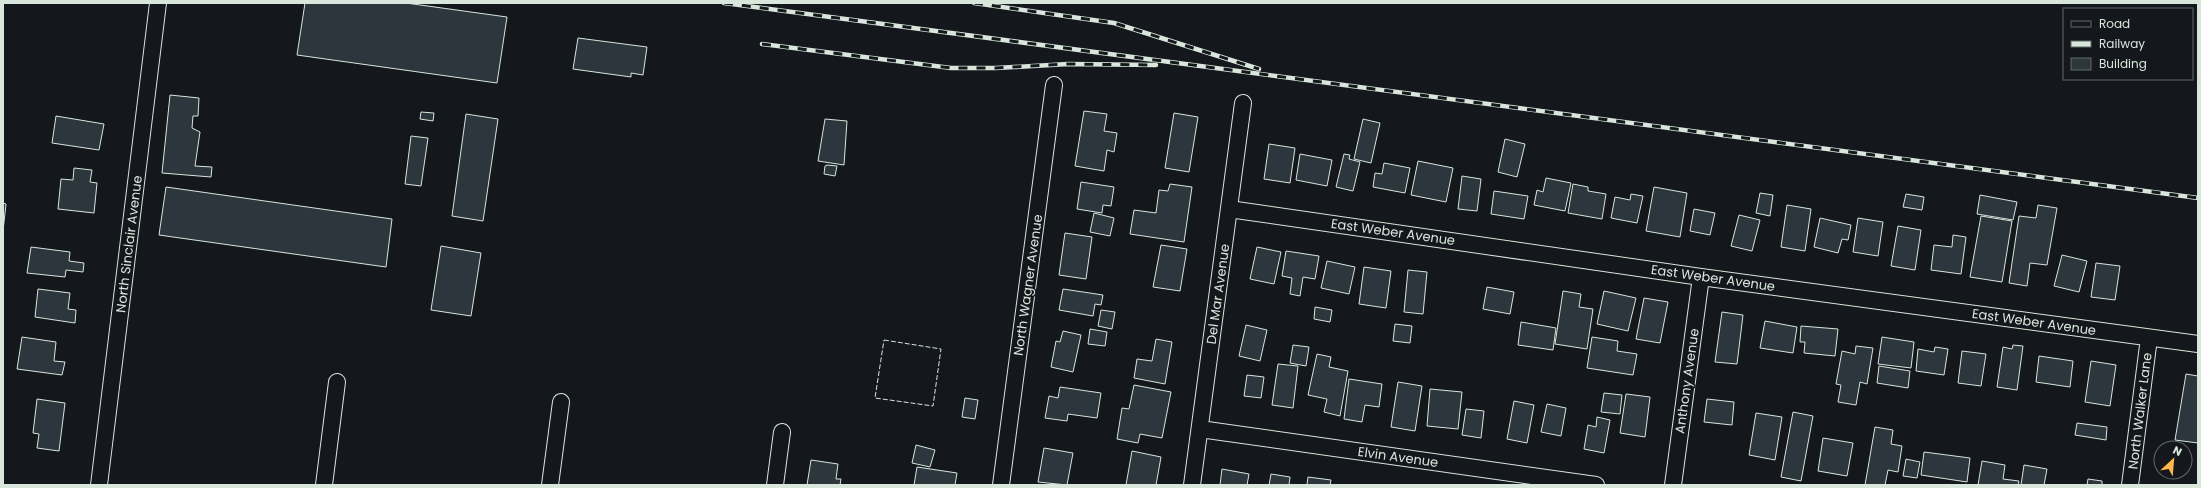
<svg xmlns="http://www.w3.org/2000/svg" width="2201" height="488" font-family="Poppins,sans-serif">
  <rect width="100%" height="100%" fill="#14181c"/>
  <!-- building -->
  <path fill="#2c363c" stroke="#d8e6dc" d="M305,3h101l101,14 -10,66 -200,-28z
    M578,38l69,9 -4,28 -12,-2v4l-58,-8z
    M170,95l29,3 -1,18h-5l-1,12 8,4 -5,34 17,1 -1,10 -49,-4z
    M1084,111l23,3 -3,17 13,2 -3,19 -7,-2 -3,21 -29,-5z
    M421,112l13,1 -1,8 -13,-2z
    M1174,113l24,4 -9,55 -24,-4z
    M466,114l32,5 -15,102 -31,-5z
    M56,116l48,8 -5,26 -47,-7z
    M825,119l22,2 -3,44 -26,-4z
    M1363,119l17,4 -9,40 -17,-4z
    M411,136l17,2 -7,48 -16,-2z
    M1505,139l20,5 -8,33 -19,-5z
    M1269,144l26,4 -5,35 -26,-4z
    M1300,154l32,6 -5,26 -31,-6z
    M1344,154l6,1 -1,4 11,3 -7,29 -17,-4z
    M1418,161l35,7 -7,34 -35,-7z
    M1384,163l26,5 -5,25 -32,-6 2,-14 7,1z
    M827,165l10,1 -2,10 -11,-2 1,-8z
    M74,168l18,2 -2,12 7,1 -3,30 -36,-4 3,-30 12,1z
    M1462,176l19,3 -4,32 -19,-2z
    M1546,178l25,5 -6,28 -31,-6 3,-15 6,2z
    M1081,182l33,5 -3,19 -8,-1 -1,8 -25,-4z
    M1170,184l22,3 -8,55 -54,-8 4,-24 22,3 3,-23 9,1z
    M1573,184l15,3v4l18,3 -4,25 -34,-6z
    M166,187l226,32 -6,48 -227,-32z
    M1654,187l33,6 -7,44 -34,-6z
    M1494,191l34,5 -4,23 -33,-5z
    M1760,193l13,2 -3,21 -14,-3z
    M1631,194l12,2 -6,27 -26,-5 4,-21 15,3z
    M1906,194l18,3 -2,13 -19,-3z
    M1980,195l37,7 -4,18 -36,-6z
    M3,203l3,1 -3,27z
    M1787,205l24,4 -6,42 -24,-4z
    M2038,205l19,3 -10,57 -17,-2 -3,23 -18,-3 10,-67 17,2z
    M1694,209l21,4 -5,22 -20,-4z
    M1094,213l20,5 -4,18 -20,-4z
    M1739,215l21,5 -8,31 -21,-5z
    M1981,216l31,5 -10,61 -32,-5z
    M1820,218l31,7 -3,15 -6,-1 -4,14 -24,-6z
    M1858,218l25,4 -5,34 -25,-4z
    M1898,226l23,4 -6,40 -24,-4z
    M1065,233l27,4 -6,42 -27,-4z
    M1953,235l13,2 -5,37 -30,-4 3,-25 18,2z
    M1161,245l26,4 -7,42 -27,-4z
    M441,246l40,7 -10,63 -40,-6z
    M31,247l39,5 -1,9 15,2 -1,9 -17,-2 -1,7 -38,-4z
    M1257,247l24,5 -7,32 -24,-5z
    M1286,251l33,5 -4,23 -12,-2 -3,19 -10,-2 2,-16 -10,-2z
    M2062,255l25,6 -8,31 -25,-6z
    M1327,261l28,6 -6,27 -28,-6z
    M2096,263l24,3 -5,34 -24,-3z
    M1364,267l27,4 -5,37 -27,-4z
    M1408,270l19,2 -4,42 -19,-2z
    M1487,287l27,5 -4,22 -27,-5z
    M38,289l32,4 -2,16 8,1 -1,13 -40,-6z
    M1063,289l40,6 -2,10 -6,-1 -2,12 -34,-6z
    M1563,291l18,3 -2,13 14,2 -6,40 -32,-5z
    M1604,291l32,7 -8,33 -31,-7z
    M1644,298l24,4 -8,41 -24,-4z
    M1315,307l17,3 -2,12 -16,-3z
    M1101,310l14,2 -3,17 -14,-3z
    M1722,312l21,3 -6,49 -22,-2z
    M1765,321l32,6 -4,26 -33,-5z
    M1521,322l35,6 -3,22 -35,-5z
    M1395,324l17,2 -2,17 -17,-2z
    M1246,325l21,5 -7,31 -21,-5z
    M1801,326l37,3 -3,27 -31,-3 1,-11h-5z
    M1090,329l17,3 -2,14 -17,-2z
    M1063,331l18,4 -8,37 -22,-5 5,-26 4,1z
    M22,337l34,5 -2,19 11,1 -3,13 -45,-6z
    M1592,337l26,4 -1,10 20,3 -4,21 -46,-7z
    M1882,337l32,5 -3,26 -33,-4z
    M1156,339l16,3 -7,42 -31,-6 3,-19 15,2z
    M1293,345l16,2 -3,19 -16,-3z
    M2013,345l10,1 -6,44 -20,-3 6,-40 9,2z
    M1856,346l17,2 -6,36 -7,-2 -4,23 -18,-3 3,-17 -5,-1 6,-33 13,3z
    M1935,347l13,2 -4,26 -28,-4 2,-22 16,3z
    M1962,351l24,3 -5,32 -23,-3z
    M1317,354l14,3 -2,10 19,4 -8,45 -16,-4 3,-13 -19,-4z
    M2039,356l34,5 -3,26 -34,-5z
    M2091,361l25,4 -6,41 -25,-4z
    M1278,364l20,2 -5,42 -21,-3z
    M1879,366l31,5 -2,17 -31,-5z
    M2186,374l12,2v67l-23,-3z
    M1247,375l17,2 -3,21 -17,-2z
    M1349,379l33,5 -3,23 -14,-2 -3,17 -18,-3z
    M1398,382l24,4 -7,45 -24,-4z
    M1134,385l37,7 -9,46 -22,-4 -2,9 -21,-4 5,-31 7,1z
    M1060,387l41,6 -4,25 -29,-4 -1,7 -22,-3 4,-22 9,2z
    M1430,389l32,3 -4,37 -31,-3z
    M1604,393l18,2 -2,19 -19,-2z
    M1626,394l24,3 -5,40 -25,-4z
    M965,398l13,2 -3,19 -13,-2z
    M37,399l28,4 -6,48 -22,-3 2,-14 -6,-1z
    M1707,399l27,3 -2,23 -28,-3z
    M1514,401l20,4 -7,38 -20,-4z
    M1547,404l19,4 -5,28 -20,-4z
    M1466,409l18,2 -3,27 -19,-3z
    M1793,412l20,4 -12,65 -20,-4z
    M1756,413l26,4 -7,43 -26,-5z
    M1597,417l13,3 -6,33 -20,-4 4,-24 8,2z
    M2077,423l30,4 -1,13 -31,-5z
    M1875,427l18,3 -2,14 11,2 -4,26 -10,-2 -3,15h-20z
    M1823,438l30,5 -6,33 -29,-5z
    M916,445l19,5 -5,17 -18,-4z
    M1044,448l29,5 -6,32 -29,-3z
    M1132,451l29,6 -5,28h-30z
    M1924,452l46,6 -3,24 -46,-7z
    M1906,459l14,3 -3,16 -14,-2z
    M811,460l27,4 -2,15h5l-1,6h-33z
    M1982,461l23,4 -2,14 16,2 -1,4h-40z
    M2024,465l23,4 -3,16h-23z
    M917,467l40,6 -2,12h-41z
    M1222,469l27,5 -2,11h-27z
    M1271,474l19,3 -1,8h-20z
    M1308,477l23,3 -1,5h-23z
    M2088,479l14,2v4h-15z"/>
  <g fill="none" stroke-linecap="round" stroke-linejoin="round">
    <!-- street casing -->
    <g stroke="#d8e6dc" stroke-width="18">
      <path id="street" d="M1229,209l472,68 497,67
        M1200,429l396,56
        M99,485l59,-482
        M324,485l13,-103
        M550,485l11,-83
        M775,485l7,-53
        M1001,485l53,-400
        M1192,485l51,-382
        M1673,485l28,-208
        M2130,485l19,-147"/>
    </g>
    <!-- street -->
    <use href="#street" stroke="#14181c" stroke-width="16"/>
    <!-- rail casing -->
    <g stroke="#d8e6dc" stroke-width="4.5">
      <path id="rail" d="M724,3l1474,195
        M974,3l140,20 145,46
        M762,44l189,24h45l72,-4 88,1"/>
    </g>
    <!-- rail -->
    <use href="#rail" stroke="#14181c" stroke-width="3" stroke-dasharray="9" stroke-linecap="butt"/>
    <!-- fence -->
    <path stroke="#d8e6dc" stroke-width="1" stroke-dasharray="5 2" stroke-linecap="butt" d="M884,340l57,9 -8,57 -58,-8z"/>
  </g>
  <g text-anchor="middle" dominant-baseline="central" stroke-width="3" stroke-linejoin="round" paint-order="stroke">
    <!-- street labels -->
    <g font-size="13" fill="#d8e6dc" stroke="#14181c">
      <text transform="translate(1393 232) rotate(8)">East Weber Avenue</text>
      <text transform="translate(129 244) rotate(-83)">North Sinclair Avenue</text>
      <text transform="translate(1713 278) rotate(8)">East Weber Avenue</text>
      <text transform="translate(1028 285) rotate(-82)">North Wagner Avenue</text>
      <text transform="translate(1218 294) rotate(-82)">Del Mar Avenue</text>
      <text transform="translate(2034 322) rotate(8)">East Weber Avenue</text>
      <text transform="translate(1687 381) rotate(-82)">Anthony Avenue</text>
      <text transform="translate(2140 411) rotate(-83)">North Walker Lane</text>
      <text transform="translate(1398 457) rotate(8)">Elvin Avenue</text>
    </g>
  </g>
  <!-- border -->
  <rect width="2201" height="488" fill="none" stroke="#d8e6dc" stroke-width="8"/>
  <!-- legend -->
  <rect x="2063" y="8" width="130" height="72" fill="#14181c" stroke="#626a69"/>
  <rect x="2071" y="21" width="20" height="6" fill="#14181c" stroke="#626a69"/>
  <text x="2099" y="28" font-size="12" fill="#d8e6dc">Road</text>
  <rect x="2071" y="41" width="20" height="6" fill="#d8e6dc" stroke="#626a69"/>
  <text x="2099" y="48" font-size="12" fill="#d8e6dc">Railway</text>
  <rect x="2071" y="58" width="20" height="12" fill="#2c363c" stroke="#626a69"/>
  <text x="2099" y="68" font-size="12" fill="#d8e6dc">Building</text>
  <!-- north arrow -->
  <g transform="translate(2173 460) rotate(26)"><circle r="19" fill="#14181c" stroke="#626a69"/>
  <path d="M0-3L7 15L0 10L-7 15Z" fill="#ffb74d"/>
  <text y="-6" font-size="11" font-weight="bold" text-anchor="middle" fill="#d8e6dc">N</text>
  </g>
</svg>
